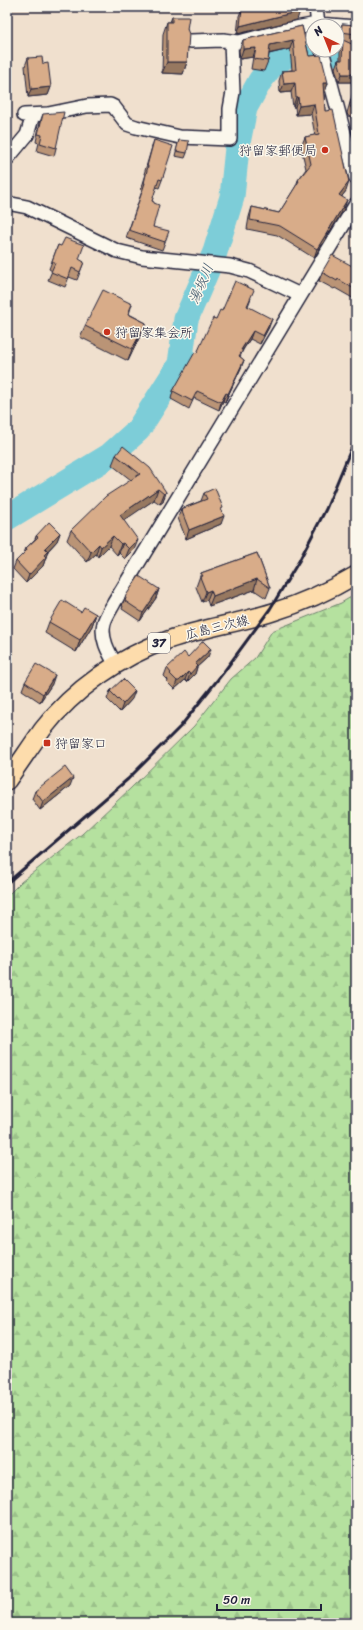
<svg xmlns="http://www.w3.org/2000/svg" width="363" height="1630" font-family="Sriracha,'Klee One',sans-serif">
  <defs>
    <pattern id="forest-firs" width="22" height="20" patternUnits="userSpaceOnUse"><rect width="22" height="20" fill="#b5e19f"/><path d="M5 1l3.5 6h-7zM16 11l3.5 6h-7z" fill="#9bc18a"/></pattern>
  </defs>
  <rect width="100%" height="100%" fill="#f0e0ce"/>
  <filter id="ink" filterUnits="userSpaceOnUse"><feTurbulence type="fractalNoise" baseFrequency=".025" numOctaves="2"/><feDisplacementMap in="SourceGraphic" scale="8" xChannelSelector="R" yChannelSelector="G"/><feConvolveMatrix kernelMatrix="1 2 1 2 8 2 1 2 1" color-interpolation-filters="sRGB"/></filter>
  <g filter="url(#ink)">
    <!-- forest -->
    <path fill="url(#forest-firs)" stroke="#6c826d" d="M356,594v1029h-349v-727l14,-14 61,-48 49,-46 63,-62 37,-47 24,-21 17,-27 69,-28z"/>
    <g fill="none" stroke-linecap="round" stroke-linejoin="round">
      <!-- river -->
      <path stroke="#7dcdd8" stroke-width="25" d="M7,518l102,-62 29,-26 42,-66 6,-45 29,-67 17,-55 5,-49 8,-40 15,-27 12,-16 14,-9 13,-4 57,1"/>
      <!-- minor casing -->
      <g stroke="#22223b" stroke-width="16">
        <path id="minor" d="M316,7l2,19
          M191,41l32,-1 16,2 46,-12 32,-6 39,3
          M322,50l34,128
          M24,115l24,-1 39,-8 23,-1 4,2 13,17 9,3 44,10 50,2v-30l3,-17 -2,-50
          M7,159l20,-24 6,-20
          M7,203l20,4 90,44 25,6 88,9 19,5 51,24
          M116,665c-7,-12 -16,-27 -12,-42 2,-7 7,-14 10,-20l242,-399"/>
      </g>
      <!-- major casing -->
      <g stroke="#22223b" stroke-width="20">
        <path id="major" d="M7,781c12,-17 24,-35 36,-52 30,-39 78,-73 125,-89 34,-12 71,-17 105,-28 30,-9 56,-21 83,-37"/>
      </g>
      <!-- minor -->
      <use href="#minor" stroke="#fbf7ec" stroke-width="13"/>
      <!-- major -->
      <use href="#major" stroke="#fddcac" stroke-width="17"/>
      <!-- rail -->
      <path stroke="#22223b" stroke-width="3" d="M7,883l121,-104 52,-52 43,-54 47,-64 29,-48 27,-52 30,-72"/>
    </g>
    <!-- wall -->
    <path fill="#ba9476" stroke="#22223b" d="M242,8l12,1v-1l43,12 -60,14 2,-18z
      M172,17l15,12v33l-4,12 -21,-1 1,-39 4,-12h3z
      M342,24l14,1v20l-5,-1 5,2v101l-3,-10 -2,-20 -3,-1 -1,-3 8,-28h-3v-3h-13l-4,-14 3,-8h2v-12l2,-5 -4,-1 1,-8z
      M302,26l7,30 19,27 -3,9h-1l1,19 21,80 -4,5 2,13 -30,49 -37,-23 -30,-6 2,-12 3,-10 27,6 17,-27 2,-6 8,-11 -5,-22 4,-10 10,-2 -4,-21 -15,1 -1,-8h-2l-2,-15 -11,1 -1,-12 3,-10 10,-1 -2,-21 -21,5 -1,7 -4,10 -13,-2 2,-12 -13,2 -1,-9 4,-10z
      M28,58l15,6 8,23 -3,8 -20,2 -3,-31z
      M43,114l13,34 -2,8 -17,-5 2,-8 -3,-1 4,-20z
      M154,140l8,40 -3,8 -3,-1 -4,14 2,2 -1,24 12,15 -3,8 -36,-12 16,-47 -1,-1 5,-16h-2z
      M179,140l8,13 -2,5 -10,-2z
      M58,245l21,15 5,2 -7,18 -8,-3 -4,10 -17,-7 4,-9 -3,-2z
      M356,268v32l-21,-12 -1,1 -15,-8 3,-9z
      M251,298l-3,8 21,21 -9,17 -10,-5 -7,11 -3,7 4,3 -3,8 -16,34 -2,-1 -4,9 -25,-12 -5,11 -18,-10 2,-8 24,-38 19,-34 6,-8z
      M132,304l-3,10 17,9 -5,11 -13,27 -48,-24 5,-11z
      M116,455l50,37 -3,10 -3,2 -6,-4 -31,20 11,30 -9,9 -6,-6 -2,2 -8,-9 -11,11 -2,-3 -9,8 -20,-22 4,-10 60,-50 -19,-15z
      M204,493l18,18 -1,13 -35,15 -8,-21 3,-9 20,-8z
      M60,533l-3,8 -9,10 -5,15 -17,17 -13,-14 3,-8 8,-8 2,-5 9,-9 1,-3z
      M257,553l13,35 -4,10 -12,-8 -45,16 -2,-6 -5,2 -6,-15 5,-14z
      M159,589l-3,9 -16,23 -18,-12 1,-3h-1l3,-9z
      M81,612l15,2 -4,12 -16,26 -31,-19 4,-11z
      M188,657h20l-11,10 -2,7 -8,8 -2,-2 -9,8 -2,1 -7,-7 1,-2 -4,-4 3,-8z
      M25,682l27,2 -12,18 -18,-12z
      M110,691l22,8 -12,13 -13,-13z
      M70,786l-30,24 -8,-11 3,-8z"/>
    <!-- shaded-wall -->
    <path fill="#977860" stroke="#22223b" d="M300,11l-3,9 -60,14 3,-8z
      M293,40l-3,9 -23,5 3,-9z
      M256,48l-3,9 -13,2 3,-10z
      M167,62h20l-4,12 -21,-1z
      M342,74h13l-3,8h-13z
      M355,77h1v6l-1,2h-3z
      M295,83l-4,9 -11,1 4,-9z
      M323,83h5l-3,9 -6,1z
      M51,87l-3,8 -20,2 3,-8z
      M296,97h2l-3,10h-2z
      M314,104l-3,10 -15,1 3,-9z
      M349,182l-3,9 -10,13 3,-9z
      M347,200l-3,9 -30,49 3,-9z
      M272,319l-3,8 -9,17 3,-8z
      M146,323l-5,11 -13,27 4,-12z
      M253,331l-3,8 -12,18 3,-7z
      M244,360l-3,8 -16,34 3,-8z
      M226,393l-3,8 -4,9 2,-8z
      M158,489l-4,11 -38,26 4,-11z
      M166,492l-3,10 -3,2 4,-10z
      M224,516l-3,8 -35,15 3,-9z
      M60,533l-3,8 -15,16 3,-9z
      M113,536l-4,10 -11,11 3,-10z
      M138,540l-4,10 -9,9 4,-10z
      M123,543l-4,10 -2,2 4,-11z
      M99,544l-3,10 -9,8 4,-10z
      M48,551l-5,15 -17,17 3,-8 15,-20z
      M257,579l-3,11 -45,16 4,-10z
      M159,589l-3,9 -16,23 3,-8z
      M211,590l-4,10 -5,2 4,-10z
      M96,614l-4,12 -16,26 4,-12z
      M211,649l-3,8 -11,10 -2,7 -8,8 3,-8 5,-10z
      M188,672l-3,8 -9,8 -2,1 3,-8z
      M55,675l-3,9 -12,18 3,-8z
      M135,691l-3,8 -12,13 3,-8z
      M73,778l-3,8 -30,24 3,-8z"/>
    <!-- building -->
    <path fill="#d8ac89" stroke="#22223b" d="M258,7h41l1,4 -60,15 2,-18 12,1v-1z
      M172,17h17l-2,12 2,5 -2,28h-20v-40h5z
      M342,24l14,1v9l-15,-2z
      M302,26l7,30 12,-1 7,28h-5l2,28 8,-1 16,72 -10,13 8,5 -30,49 -37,-23 -30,-6 2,-13 27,6 20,-32 -1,-1 13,-16 -6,-27 14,-3 -5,-30 -15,2 -1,-9h-2l-1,-14 -11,1 -2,-13 14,-1 -3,-30 -23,5 -2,16 -14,-2 2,-11 -13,1v-9z
      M343,40l13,6v31h-1v-3h-13l-4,-14h4z
      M42,57l1,7 5,-1 3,24 -20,2 -3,-31z
      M356,84v42l-2,-17 -3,-1 -1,-3z
      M64,112l-8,36 -16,-5 2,-8 -4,-1 5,-20z
      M154,140l19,6 -11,34 -3,-1 -7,22 2,1v1l5,2 -6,22 16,4 -4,11 -36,-12 16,-47h-1l4,-17h-1z
      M179,140l10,1 -2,12 -11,-2z
      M65,238l19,7 -5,14 5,3 -4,10 -8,-4 -4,11 -17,-7 4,-9 -3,-2 6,-16 3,1z
      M332,255l24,13v22l-18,-11 -1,2 -15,-9z
      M235,281l19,9 -7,16 25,13 -9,17 -10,-5 -12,19h2l-4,6 5,4 -16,34 -2,-1 -5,9 -24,-11 -5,10 -19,-10 22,-39 2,1 16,-35 3,1 4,-9 2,1z
      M103,290l29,14 -4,10 18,9 -14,26 -47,-23z
      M123,446l27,22 16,24 -2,2 -6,-5 -38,26 18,25 -9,9 -6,-6 -2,1 -8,-8 -12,11 -2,-3 -8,8 -20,-22 35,-34 34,-22 -24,-19z
      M215,488l8,20 -2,1 3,7 -35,14 -8,-21 26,-10 -3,-6z
      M49,522l11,11 -15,15 3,3 -4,4 2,2 -17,18 -13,-14 11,-11 -1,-2 12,-11 -2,-1z
      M257,553l13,35 -13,-9 -44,17 -2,-6 -5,2 -6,-15 3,-1 -2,-3z
      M139,576l20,13 -16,24 -18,-12 1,-3 -1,-1z
      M62,600l19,12 3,-5 12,7 -16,26 -31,-18z
      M203,641l8,8 -16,15 2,2 -7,8 -2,-2 -9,9h-2l-7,-7 1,-1 -4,-5 17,-16 4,5z
      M36,664l19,11 -12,19 -18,-12z
      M123,679l12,12 -12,13 -13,-13z
      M65,767l8,11 -30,24 -8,-11z"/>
  </g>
  <!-- markers -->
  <g fill="#c8321e" stroke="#fbf7ec" stroke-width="1.5">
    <circle cx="325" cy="150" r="4"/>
    <circle cx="107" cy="332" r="4"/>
    <rect x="43" y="739" width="8" height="8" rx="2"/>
  </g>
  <g text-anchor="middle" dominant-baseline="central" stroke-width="3" stroke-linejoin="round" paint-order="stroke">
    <!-- shield labels -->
    <rect fill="#fbf7ec" stroke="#636270" stroke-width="1" x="148" y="633" width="22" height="20" rx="3"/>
    <g font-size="12" font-weight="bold" fill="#22223b">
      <text x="159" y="643">37</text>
    </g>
    <!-- poi labels -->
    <g font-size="13" fill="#22223b" stroke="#fbf7ec" text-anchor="start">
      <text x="317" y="150" text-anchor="end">狩留家郵便局</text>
      <text x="115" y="332">狩留家集会所</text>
      <text x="55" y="743">狩留家口</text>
    </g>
    <!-- street labels -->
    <g font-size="13" fill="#22223b" stroke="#fbf7ec">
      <text transform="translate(217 627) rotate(-14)">広島三次線</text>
    </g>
    <!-- water labels -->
    <g font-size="14" font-style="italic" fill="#3d556a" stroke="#fbf7ec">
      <text transform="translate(201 284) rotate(-67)">湯坂川</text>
    </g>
  </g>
  <!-- margin -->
  <rect width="363" height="1630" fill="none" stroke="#fbf7ec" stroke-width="24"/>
  <rect x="12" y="12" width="339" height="1606" fill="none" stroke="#22223b" stroke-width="1.5" filter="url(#ink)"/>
  <!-- north arrow -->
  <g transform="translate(325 38) rotate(317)"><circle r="19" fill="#fbf7ec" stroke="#a4a2a5"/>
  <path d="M0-3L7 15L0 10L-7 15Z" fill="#c8321e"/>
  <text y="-6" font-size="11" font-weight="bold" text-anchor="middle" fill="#22223b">N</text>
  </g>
  <!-- scale -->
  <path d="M217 1604v6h104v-6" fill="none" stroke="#22223b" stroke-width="2"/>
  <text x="223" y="1604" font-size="12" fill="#22223b" stroke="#fbf7ec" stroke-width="3" paint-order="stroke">50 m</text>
</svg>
